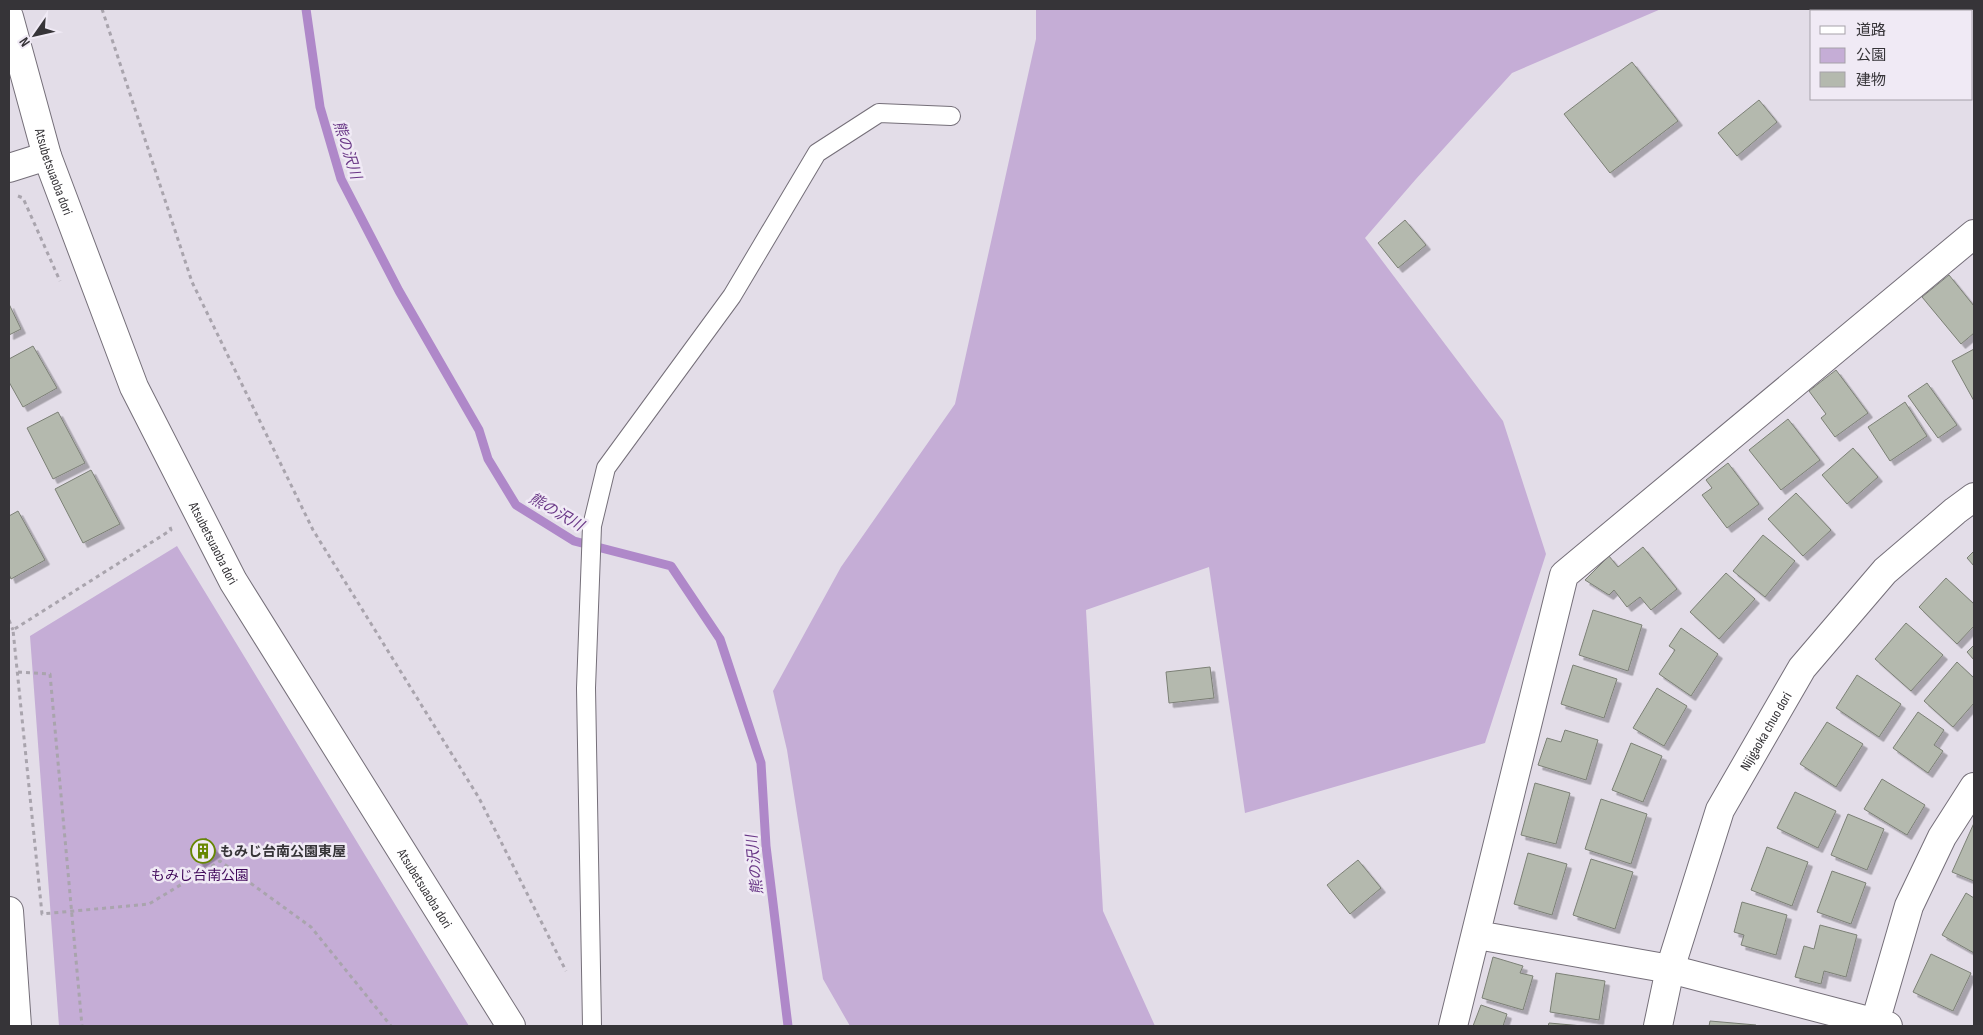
<svg xmlns="http://www.w3.org/2000/svg" width="1983" height="1035" font-family="'Sofia Sans Condensed','Noto Sans JP',sans-serif">
  <defs>
    <filter id="shadow"><feDropShadow dx="4.5" dy="4.5" stdDeviation="0" flood-color="#0004"/></filter>
  </defs>
  <rect width="100%" height="100%" fill="#e3dde8"/>
  <!-- green -->
  <path fill="#c5add6" d="M1036,9h625l-149,64 -96,106 -51,59 138,183 43,133 -61,189 -240,70 -36,-246 -123,43 17,301 52,115h-305l-27,-47 -36,-229 -14,-59 68,-124 114,-163 81,-365z
    M177,546l292,480h-410l-29,-390z"/>
  <g fill="none" stroke-linecap="round" stroke-linejoin="round">
    <!-- stream -->
    <path stroke="#af88c9" stroke-width="9" d="M306,9l14,98 21,72 58,112 80,139 9,29 28,46 58,36 97,25 49,73 41,124 5,83 22,180"/>
  </g>
  <!-- building -->
  <path fill="#b4b9ae" stroke="#7c8076" filter="url(#shadow)" d="M1632,62l46,59 -68,52 -46,-59z
    M1759,100l18,22 -40,34 -19,-23z
    M1405,220l21,25 -28,23 -20,-25z
    M1949,275l25,31v27l-13,11 -39,-47z
    M9,304l12,25 -12,6z
    M33,346l24,42 -34,19 -14,-25v-23z
    M1974,349v52l-22,-40z
    M1836,370l32,43 -33,24 -14,-19 5,-4 -17,-23z
    M1927,383l30,42 -19,13 -30,-42z
    M1905,402l22,34 -37,25 -22,-34z
    M58,412l27,51 -32,16 -26,-51z
    M1788,419l32,41 -39,30 -32,-40z
    M1853,448l25,29 -31,27 -25,-29z
    M1728,463l31,41 -32,24 -25,-33 10,-7 -6,-8z
    M91,470l29,54 -37,19 -28,-54z
    M1796,493l35,37 -28,26 -35,-37z
    M18,511l27,49 -34,19 -2,-5v-58z
    M1763,535l32,26 -30,36 -32,-26z
    M1643,547l34,42 -26,21 -11,-13 -13,10 -13,-17 -5,5 -24,-15 24,-24 9,11z
    M1974,551v15l-7,-8z
    M1726,573l29,26 -36,40 -29,-27z
    M1946,578l28,26v22l-17,18 -38,-37z
    M1593,610l49,15 -14,46 -49,-16z
    M1906,623l37,32 -32,36 -36,-32z
    M1681,628l37,26 -27,42 -32,-22 16,-24 -6,-4z
    M1974,645v15l-7,-8z
    M1957,662l17,16v25l-21,24 -29,-26z
    M1573,665l44,14 -13,39 -43,-14z
    M1210,667l4,31 -45,5 -3,-31z
    M1857,675l44,29 -22,33 -43,-29z
    M1657,688l30,18 -23,40 -31,-18z
    M1918,712l26,18 -10,15 9,6 -15,22 -35,-25z
    M1827,722l36,22 -27,43 -36,-23z
    M1565,730l33,10 -12,40 -48,-15 9,-27 14,4z
    M1631,743l31,13 -19,46 -31,-12z
    M1882,779l43,26 -18,30 -43,-26z
    M1535,783l35,10 -14,51 -35,-9z
    M1795,792l41,19 -18,37 -41,-20z
    M1601,799l46,15 -16,50 -46,-15z
    M1848,814l36,15 -17,41 -36,-15z
    M1974,823v58l-22,-9z
    M206,838l10,14 -16,11 -10,-14z
    M1767,847l41,15 -16,44 -41,-16z
    M1528,853l39,11 -15,51 -38,-11z
    M1591,859l42,13 -18,57 -42,-14z
    M1358,860l23,28 -31,26 -23,-29z
    M1832,871l34,12 -15,41 -34,-12z
    M1966,893l8,5v55l-32,-18z
    M1742,902l45,13 -11,40 -35,-10 3,-10 -10,-3z
    M1820,925l37,10 -11,42 -22,-6 -3,13 -26,-7 9,-31 10,3z
    M1931,954l40,19 -18,38 -40,-19z
    M1493,957l30,9 -3,7 13,3 -10,34 -41,-12z
    M1556,973l49,8 -6,39 -49,-8z
    M1481,1005l26,9 -4,12h-30z
    M1710,1021l46,4v1h-47z
    M1549,1023l34,3h-35z"/>
  <g fill="none" stroke-linecap="round" stroke-linejoin="round">
    <!-- service casing -->
    <g stroke="#756f79" stroke-width="20">
      <path id="service" d="M592,1026l-6,-338 6,-162 14,-58 126,-172 85,-143 62,-40 72,3"/>
    </g>
    <!-- minor casing -->
    <g stroke="#756f79" stroke-width="30">
      <path id="minor" d="M9,911l8,115
        M1477,935l193,34 218,57
        M1453,1026l111,-451 410,-341
        M1874,1026l35,-120 33,-69 32,-50"/>
    </g>
    <!-- tertiary casing -->
    <g stroke="#756f79" stroke-width="30">
      <g id="tertiary">
        <path id="s1" d="M9,17l38,139 87,231 99,194 278,445"/>
        <path d="M9,168l38,-12"/>
        <path id="s2" d="M1658,1026l12,-57 50,-159 82,-142 83,-97 70,-60 19,-14"/>
      </g>
    </g>
    <!-- path -->
    <path stroke="#a9a4ad" stroke-width="3" stroke-dasharray="4 4" stroke-linecap="butt" d="M102,9l90,273 121,248 166,268 87,173
      M18,196l5,2 37,83
      M170,527l1,3 -158,100 29,284 107,-10 71,-43 91,66 80,99
      M9,620l4,10
      M18,672l32,2 32,352"/>
    <!-- service -->
    <use href="#service" stroke="#fff" stroke-width="18"/>
    <!-- minor -->
    <use href="#minor" stroke="#fff" stroke-width="28"/>
    <!-- tertiary -->
    <use href="#tertiary" stroke="#fff" stroke-width="28"/>
  </g>
  <!-- icons -->
  <defs>
    <g id="building-ring" transform="scale(1.25)"><circle r="9.5" fill="#f0eaf5" stroke="#678702" stroke-width="1.5"/><path d="M-4-6H4V6H1V3H-1V6H-4ZM-2.5-4.3h1.7v1.8h-1.7ZM.8-4.3h1.7v1.8H.8ZM-2.5-1h1.7V.8h-1.7ZM.8-1h1.7V.8H.8Z" fill="#678702"/></g>
  </defs>
  <g fill-rule="evenodd">
    <use href="#building-ring" x="203" y="851"/>
  </g>
  <g text-anchor="middle" dominant-baseline="central" stroke-width="5" stroke-linejoin="round" paint-order="stroke">
    <!-- street labels -->
    <g font-size="14" fill="#363438" stroke="#f0eaf5">
      <text stroke="none"><textPath href="#s1" startOffset="161">Atsubetsuaoba dori</textPath></text>
      <text stroke="none"><textPath href="#s1" startOffset="566">Atsubetsuaoba dori</textPath></text>
      <text stroke="none"><textPath href="#s2" startOffset="316">Nijigaoka chuo dori</textPath></text>
      <text stroke="none"><textPath href="#s1" startOffset="971">Atsubetsuaoba dori</textPath></text>
    </g>
    <!-- poi labels -->
    <g font-size="14" font-weight="bold" fill="#363438" stroke="#f0eaf5" text-anchor="start">
      <text x="220" y="851">もみじ台南公園東屋</text>
    </g>
    <!-- park labels -->
    <g font-size="14" fill="#40095a" stroke="#f0eaf5">
      <text x="200" y="875">もみじ台南公園</text>
    </g>
    <!-- water labels -->
    <g font-size="15" font-style="italic" fill="#6a3887" stroke="#f0eaf5">
      <text transform="translate(347 150) rotate(72)">熊の沢川</text>
      <text transform="translate(556 512) rotate(30)">熊の沢川</text>
      <text transform="translate(755 865) rotate(-96)">熊の沢川</text>
    </g>
  </g>
  <!-- border -->
  <rect width="1983" height="1035" fill="none" stroke="#363438" stroke-width="20"/>
  <!-- legend -->
  <rect x="1810" y="10" width="162" height="90" fill="#f0eaf5" stroke="#a6a1a9"/>
  <rect x="1820" y="26" width="25" height="8" fill="#ffffff" stroke="#a6a1a9"/>
  <text x="1856" y="35" font-size="15" fill="#363438">道路</text>
  <rect x="1820" y="48" width="25" height="15" fill="#c5add6" stroke="#a6a1a9"/>
  <text x="1856" y="60" font-size="15" fill="#363438">公園</text>
  <rect x="1820" y="72" width="25" height="15" fill="#b4b9ae" stroke="#a6a1a9"/>
  <text x="1856" y="85" font-size="15" fill="#363438">建物</text>
  <!-- north arrow -->
  <g transform="translate(35 35) rotate(236)" stroke="#f0eaf5" stroke-width="4" paint-order="stroke">
  <path d="M0-4L9 19L0 12L-9 19Z" fill="#363438"/>
  <text y="-8" font-size="14" font-weight="bold" text-anchor="middle" fill="#363438">N</text>
  </g>
</svg>
